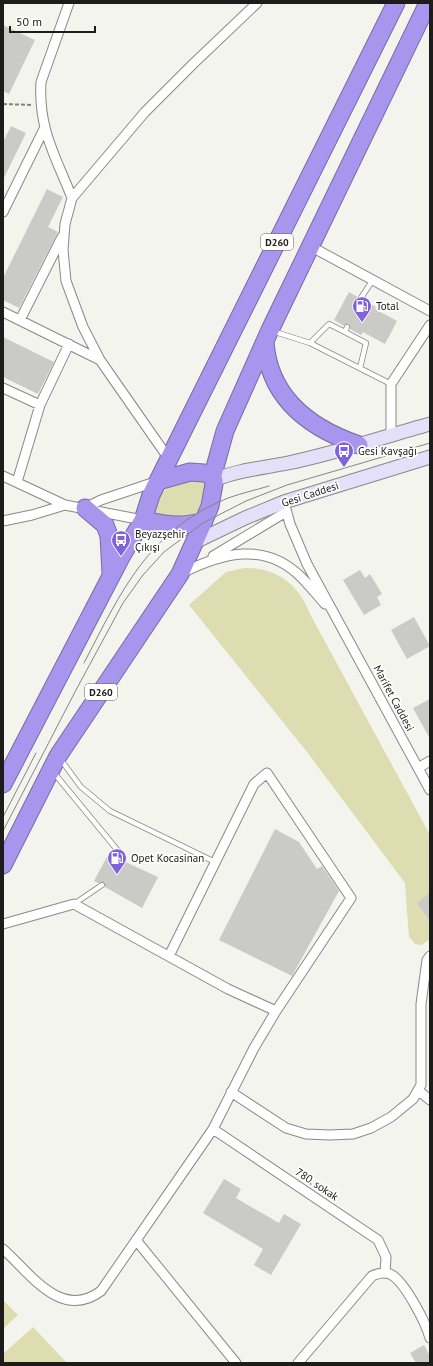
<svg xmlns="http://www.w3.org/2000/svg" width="433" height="1366" font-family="'PT Sans',sans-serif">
  <rect width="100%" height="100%" fill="#f4f4ef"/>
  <!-- green -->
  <path fill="#ddddb1" d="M196,480l6,1 4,3 -7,34 -41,-2 -3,-2c-2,-13 12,-29 24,-32 5,-1 11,-1 17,-2z
    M244,568c31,-1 55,16 66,46l120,221v104l-9,6 -6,-1 -6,-7 -4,-54 -98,-131 -118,-147 37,-33z
    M3,1300l15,15 -15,14z
    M33,1327l34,36h-64v-9z"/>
  <!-- building -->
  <path fill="#cacbc6" d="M3,25l32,15 -26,54 -6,-3z
    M11,126l15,7 -23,47v-38z
    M47,189l16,8 -15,30 10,5 -39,76 -16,-8v-22z
    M349,292l9,5 1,4 5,-1 12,7 -1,2 22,12 -12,23 -22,-12 -2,3 -11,-6 -1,-5 -5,2 -10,-6z
    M3,337l51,25 -16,32 -35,-17z
    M360,570l5,8 5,-4 12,20 -5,3 4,8 -17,10 -21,-35z
    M414,617l16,29 -23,13 -16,-29z
    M430,699v40l-17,-31z
    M275,829l24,13 18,27 5,-3 17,25 -47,85 -73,-36z
    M109,853l4,2 1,5 5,-1 39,18 -16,31 -37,-21 -1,-5 -6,1 -4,-2z
    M430,893v28l-13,-18z
    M224,1179l17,10 -5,9 43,25 5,-9 17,10 -30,51 -17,-10 9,-16 -60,-36z
    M424,1345l6,11v7h-14l-6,-10z"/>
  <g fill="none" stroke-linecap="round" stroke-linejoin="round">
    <!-- lane casing -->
    <g stroke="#898985" stroke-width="6">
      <path id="lane" d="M361,298l11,-17
        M272,331l38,12 19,-19 16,8 2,-5
        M345,332l21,11 -6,25
        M310,343l81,41
        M61,760l20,27 29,24 105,51
        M54,773l65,79 -3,5
        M74,904l28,-19"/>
    </g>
    <!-- street casing -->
    <g stroke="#898985" stroke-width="11">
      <path id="street" d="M69,3l-28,79c-3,47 15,75 31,116
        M3,212l41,-83
        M310,246l120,65
        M3,312l97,48
        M20,320l42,-83
        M3,388l37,17 29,-61
        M391,437v-53l39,-59
        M169,459l-69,-99 -17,-33 -17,-46 -3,-31 2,-26 7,-26 73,-86 48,-48 64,-61
        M3,476l62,29 78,15
        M17,482l23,-77
        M284,502l6,22 17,40 123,226
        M85,508l16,-8 57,-19
        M3,521l29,-6 33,-10
        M213,556l73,-44
        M182,573c40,-20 83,-32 119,4 8,8 16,18 24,27
        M418,768l12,-7
        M3,924l71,-20 154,85 48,22 -22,37 -41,81 -112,162c-40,30 -71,-18 -98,-42
        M169,956l85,-172 13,-11 84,125 -75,113
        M419,1091l11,9
        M231,1092l55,36 20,6 24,1 23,-1 18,-6 20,-11 22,-18 8,-14v-81l6,-44 3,-4
        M213,1129l165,111 8,17 -1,16
        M136,1240l100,123
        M298,1363l74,-87c6,-3 12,-4 18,-2 14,6 36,49 40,64"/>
    </g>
    <!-- secondary casing -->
    <g stroke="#898985" stroke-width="15">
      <path id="secondary" d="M214,480c24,-10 49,-12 74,-17 48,-10 95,-26 142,-39
        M195,542l50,-24 39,-16 146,-45"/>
    </g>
    <!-- highway casing -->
    <g stroke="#776ba4" stroke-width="19">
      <path id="highway" d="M265,342c4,56 44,86 94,103
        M212,478l13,-47 45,-101 158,-327
        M85,508l20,17 4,11 2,38
        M143,520c24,5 37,8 61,1
        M3,784l118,-227 22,-37 8,-25 245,-492
        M3,865l55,-109 122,-182 23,-51 7,-17 4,-22v-4l-4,-5 -6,-2 -14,-1 -32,9"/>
    </g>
    <!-- path -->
    <path stroke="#81817f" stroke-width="2" stroke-dasharray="4 2" stroke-linecap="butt" d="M3,104l29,1"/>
    <!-- lane -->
    <use href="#lane" stroke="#fff" stroke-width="4.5"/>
    <!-- street -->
    <use href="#street" stroke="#fff" stroke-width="9"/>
    <!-- secondary -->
    <use href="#secondary" stroke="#e5e0fa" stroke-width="13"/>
    <!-- highway -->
    <use href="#highway" stroke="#a896ee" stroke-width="17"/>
    <!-- tram -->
    <path stroke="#858582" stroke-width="1" d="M84,663c37,-71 64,-133 144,-165 14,-5 28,-8 41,-12
      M3,817l33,-64
      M3,831l73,-141 47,-87 20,-28 21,-23 39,-29 43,-22 41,-16 143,-42"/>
  </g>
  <!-- icons -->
  <defs>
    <g id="fuel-pin" transform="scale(1)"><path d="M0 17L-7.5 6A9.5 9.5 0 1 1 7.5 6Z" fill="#8161dc" stroke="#fffffe"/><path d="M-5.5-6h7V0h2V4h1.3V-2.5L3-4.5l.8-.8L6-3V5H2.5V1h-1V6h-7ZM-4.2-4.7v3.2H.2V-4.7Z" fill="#fff"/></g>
    <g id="bus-pin" transform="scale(1)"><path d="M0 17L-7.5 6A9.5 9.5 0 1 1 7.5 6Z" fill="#8161dc" stroke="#fffffe"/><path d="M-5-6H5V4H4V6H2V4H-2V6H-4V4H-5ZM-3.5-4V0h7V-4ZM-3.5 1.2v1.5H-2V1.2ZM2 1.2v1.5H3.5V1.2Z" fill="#fff"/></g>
  </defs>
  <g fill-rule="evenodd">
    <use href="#fuel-pin" x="362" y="306"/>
    <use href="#bus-pin" x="344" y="451"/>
    <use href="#bus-pin" x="121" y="540"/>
    <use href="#fuel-pin" x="117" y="858"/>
  </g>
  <g text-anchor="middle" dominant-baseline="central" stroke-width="3.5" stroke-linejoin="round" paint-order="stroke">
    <!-- shield labels -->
    <g fill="#fffffe" stroke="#60605f" stroke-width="1">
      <rect x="261" y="234" width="32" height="16" rx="3"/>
      <rect x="85" y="684" width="32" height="16" rx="3"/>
    </g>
    <g font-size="10" font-weight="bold" fill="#1c1c1b">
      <text x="277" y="242">D260</text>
      <text x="101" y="692">D260</text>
    </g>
    <!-- poi labels -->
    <g font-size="11" fill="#1c1c1b" stroke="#fffffe" text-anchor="start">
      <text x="376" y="306">Total</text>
      <text x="358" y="451">Gesi Kavşağı</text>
      <text x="135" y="534">Beyazşehir<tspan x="135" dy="13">Çıkışı</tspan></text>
      <text x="131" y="858">Opet Kocasinan</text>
    </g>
    <!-- street labels -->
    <g font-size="11" fill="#1c1c1b" stroke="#fffffe">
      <text transform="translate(310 494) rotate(-18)">Gesi Caddesi</text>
      <text transform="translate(394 698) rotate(62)">Marifet Caddesi</text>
      <text transform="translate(317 1184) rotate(34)">780. sokak</text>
    </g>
  </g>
  <!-- border -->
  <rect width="433" height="1366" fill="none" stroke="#1c1c1b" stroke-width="8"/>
  <!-- scale -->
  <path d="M10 26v6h85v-6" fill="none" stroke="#1c1c1b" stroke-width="2"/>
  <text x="16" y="26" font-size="12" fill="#1c1c1b" stroke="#fffffe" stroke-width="3" paint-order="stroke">50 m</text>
</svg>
